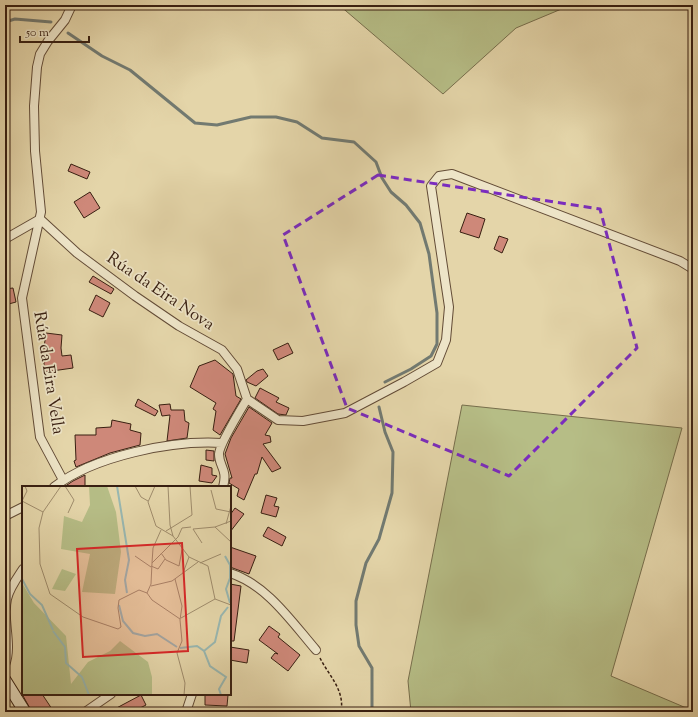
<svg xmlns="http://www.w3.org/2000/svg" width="698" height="717" font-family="'Sorts Mill Goudy',serif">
  <rect width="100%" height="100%" fill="#e4d5a9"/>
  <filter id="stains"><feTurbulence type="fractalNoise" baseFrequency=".005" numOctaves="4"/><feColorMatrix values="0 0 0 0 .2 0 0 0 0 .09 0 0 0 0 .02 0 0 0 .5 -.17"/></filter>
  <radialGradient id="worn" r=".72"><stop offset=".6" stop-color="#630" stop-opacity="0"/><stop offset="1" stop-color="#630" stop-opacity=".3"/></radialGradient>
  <!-- green -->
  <path fill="#b6bd86" stroke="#776e4c" d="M339,5h232l-55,23 -73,66z
    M462,405l220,23 -71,248 73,31 9,1v4h-282l-3,-31z"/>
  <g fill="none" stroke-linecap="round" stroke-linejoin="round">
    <!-- stream -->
    <path stroke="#727a71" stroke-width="3" d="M5,22l10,-3 36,3
      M68,33l34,23 28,14 65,53 22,2 34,-8h25l21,5 25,16 32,4 22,20 6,16 9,14 15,13 14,18 9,31 8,59v31l-6,12 -20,13 -26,13
      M372,712v-44l-13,-22 -3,-21v-24l10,-38 13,-24 13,-46 1,-41 -8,-20 -6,-25"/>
  </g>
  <!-- building -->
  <path fill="#ce8879" stroke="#381f11" d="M71,164l19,8 -3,7 -19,-8z
    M90,192l10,16 -16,10 -10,-16z
    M467,213l18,6 -6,19 -19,-6z
    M499,236l9,3 -6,14 -8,-4z
    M93,276l21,13 -3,5 -22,-12z
    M13,288l3,14 -11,3v-16z
    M96,295l14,8 -7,14 -14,-7z
    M46,333l16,2 -1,13 1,8 9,-1 2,13 -28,4 -2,-17z
    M288,343l5,10 -15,7 -5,-10z
    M215,360l18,14 3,22 5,3 -21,36 -7,-5 3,-19 -3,-2 3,-6 -26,-16 9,-21z
    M263,369l5,7 -12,10 -9,-4 -1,-2 11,-9z
    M260,388l19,10 -3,4 13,6 -3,7 -8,-1 -23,-16z
    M138,399l20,12 -3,5 -20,-10z
    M170,404l1,6h13l1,11 4,2 -2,15 -20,3 3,-26 -8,1 -3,-11z
    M249,407l23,16 -7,12 5,1 1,6 -8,2 18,24 -9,4 -10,-15 -5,17h-2l-11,26 -7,-4 2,-7 -10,-6 1,-5h2l-7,-24 6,-16z
    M112,420l19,4 -1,6 11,3 -1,12 -30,8 -34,14 -2,-6 2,-1 -1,-25h21v-7l15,-1z
    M206,450l8,1v10l-8,-1z
    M201,465l11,3v7l5,1 -5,7 -13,-2z
    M85,475v12h-21l9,-6z
    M266,495l11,3 -3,8 5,1 -3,10 -15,-4z
    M235,508l9,6 -14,18v-17z
    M268,527l18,10 -4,9 -19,-10z
    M230,547l26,9 -7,18 -19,-7z
    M230,584l11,2 -7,55h-4z
    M269,626l11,8 -2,3 22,18 -12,16 -17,-13 4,-5 3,1 -19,-14z
    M230,647l19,3 -2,13 -17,-3z
    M22,694h20l12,18h-22z
    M205,694l23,1 -1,11 -22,-1z
    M141,695l5,10 -14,7h-23z"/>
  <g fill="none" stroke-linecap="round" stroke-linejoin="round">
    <!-- street casing -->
    <g stroke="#634c37" stroke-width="10">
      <path id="street" d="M40,219l37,34 58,43 44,30 43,24 15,19 10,30
        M5,239l35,-20
        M247,399l31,21 25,1 42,-8 59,-31 33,-19 9,-23 3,-33 -18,-121 8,-10 13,-2 228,87 13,8
        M63,480l-23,-43 -18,-139 19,-86 -6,-61 -1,-45 3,-39 3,-13 8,-13 17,-21 7,-15
        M54,487c40,-31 118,-47 168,-44
        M223,487c5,-18 -4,-20 -4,-33 0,-9 22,-45 28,-55
        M5,516l18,-9
        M230,573c37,12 61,48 86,77
        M5,665c8,-20 -3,-45 2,-66 2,-10 10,-21 16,-30
        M85,712l26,-18
        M186,712l6,-18"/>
    </g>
    <!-- secondary casing -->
    <g stroke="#381f11" stroke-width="13">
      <path id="secondary" d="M5,680l20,32"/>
    </g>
    <!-- path -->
    <path stroke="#381f11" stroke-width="1.5" stroke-dasharray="3 2" stroke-linecap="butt" d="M320,658c9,18 25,32 21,54"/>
    <!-- street -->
    <use href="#street" stroke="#ede4c7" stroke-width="8"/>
    <!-- secondary -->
    <use href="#secondary" stroke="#ede4c7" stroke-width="11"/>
  </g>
  <!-- marked area -->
  <path fill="none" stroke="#7b2cbf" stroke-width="3" stroke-dasharray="8 5" stroke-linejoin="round" d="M378,175l222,34 37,139 -128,128 -162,-68 -64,-173z"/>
  <g text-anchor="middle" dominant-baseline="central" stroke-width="3.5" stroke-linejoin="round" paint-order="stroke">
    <!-- street labels -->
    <g font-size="17" fill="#381f11" stroke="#ede4c7">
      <text transform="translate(160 292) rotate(34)">Rúa da Eira Nova</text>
      <text transform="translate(48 373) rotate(81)">Rúa da Eira Vella</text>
    </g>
  </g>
  <!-- overview -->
  <g transform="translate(22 486)">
    <rect width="209" height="209" fill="#e4d5a9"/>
    <path d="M67,0h18l9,26 5,40 -6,42 -33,-2 8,-38 -29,-5 3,-33 18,6 8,-17zM40,83l14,5 -11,17 -13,-2zM0,97l12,20 32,33 5,48 17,-22 22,-11 10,-10 28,21 4,15v18h-130z" fill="#b6bd86"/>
    <path fill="none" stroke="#98b7b1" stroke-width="2" d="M95,0l12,74 -4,20 2,13M203,70l5,9v13l-4,11 4,14M0,93l8,15 12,11 11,25M97,119l4,16 10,12 12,3 12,-2 20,13M31,145l12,16 1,16 16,14 7,18M158,162l17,-2 7,5 6,15 16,11 -7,12 2,6M182,165l11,-9 6,-26 7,-9"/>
    <path fill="none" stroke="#9f8c6c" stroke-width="1" d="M39,0l-18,26 -4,16 1,36 10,30 33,23 35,12 3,-2 -3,-19 1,-8 20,-10 8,3M43,0l9,14 -6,13M113,0l6,11 7,4M133,0l-7,16 8,24 17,10M146,0l2,39 3,11 16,21 19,9 7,33 16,6M189,4l5,19 15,3M0,15l21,11M0,15l5,-10 -2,-5M204,38l5,-18M193,41l16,-6M171,43l22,-2 16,15M171,43l9,14M144,45l26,-16 -2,-29M139,67l5,7 13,6 3,-16M113,70l16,11M130,77l1,-15 8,-18M178,77l21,-9M129,80l7,3 7,-10M161,87l6,-16M153,93l7,27 -2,14 2,21 -5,12 8,30 -1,12M129,100l21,-5 26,-19M125,107l4,-9 1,-21 26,-26 4,-9 9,-1M125,107l5,7 28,19M159,132l34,-19"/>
    <path fill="#d62828" fill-opacity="0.15" stroke="#d62828" stroke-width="2" d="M160,57l6,108 -105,6 -6,-108z"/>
    <rect width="209" height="209" fill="none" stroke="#381f11" stroke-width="2"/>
  </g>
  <!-- margin -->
  <rect width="698" height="717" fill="none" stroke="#e4d5a9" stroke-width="20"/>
  <rect x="6" y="6" width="686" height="705" fill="none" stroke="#381f11" stroke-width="2"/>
  <rect x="10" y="10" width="678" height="697" fill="none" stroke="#381f11"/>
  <!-- scale -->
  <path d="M20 36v6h69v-6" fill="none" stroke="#381f11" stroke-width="2"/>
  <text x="26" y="36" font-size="12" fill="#381f11" stroke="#ede4c7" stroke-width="3" paint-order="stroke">50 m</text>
  <rect width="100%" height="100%" filter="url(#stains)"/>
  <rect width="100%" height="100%" fill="url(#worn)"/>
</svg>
